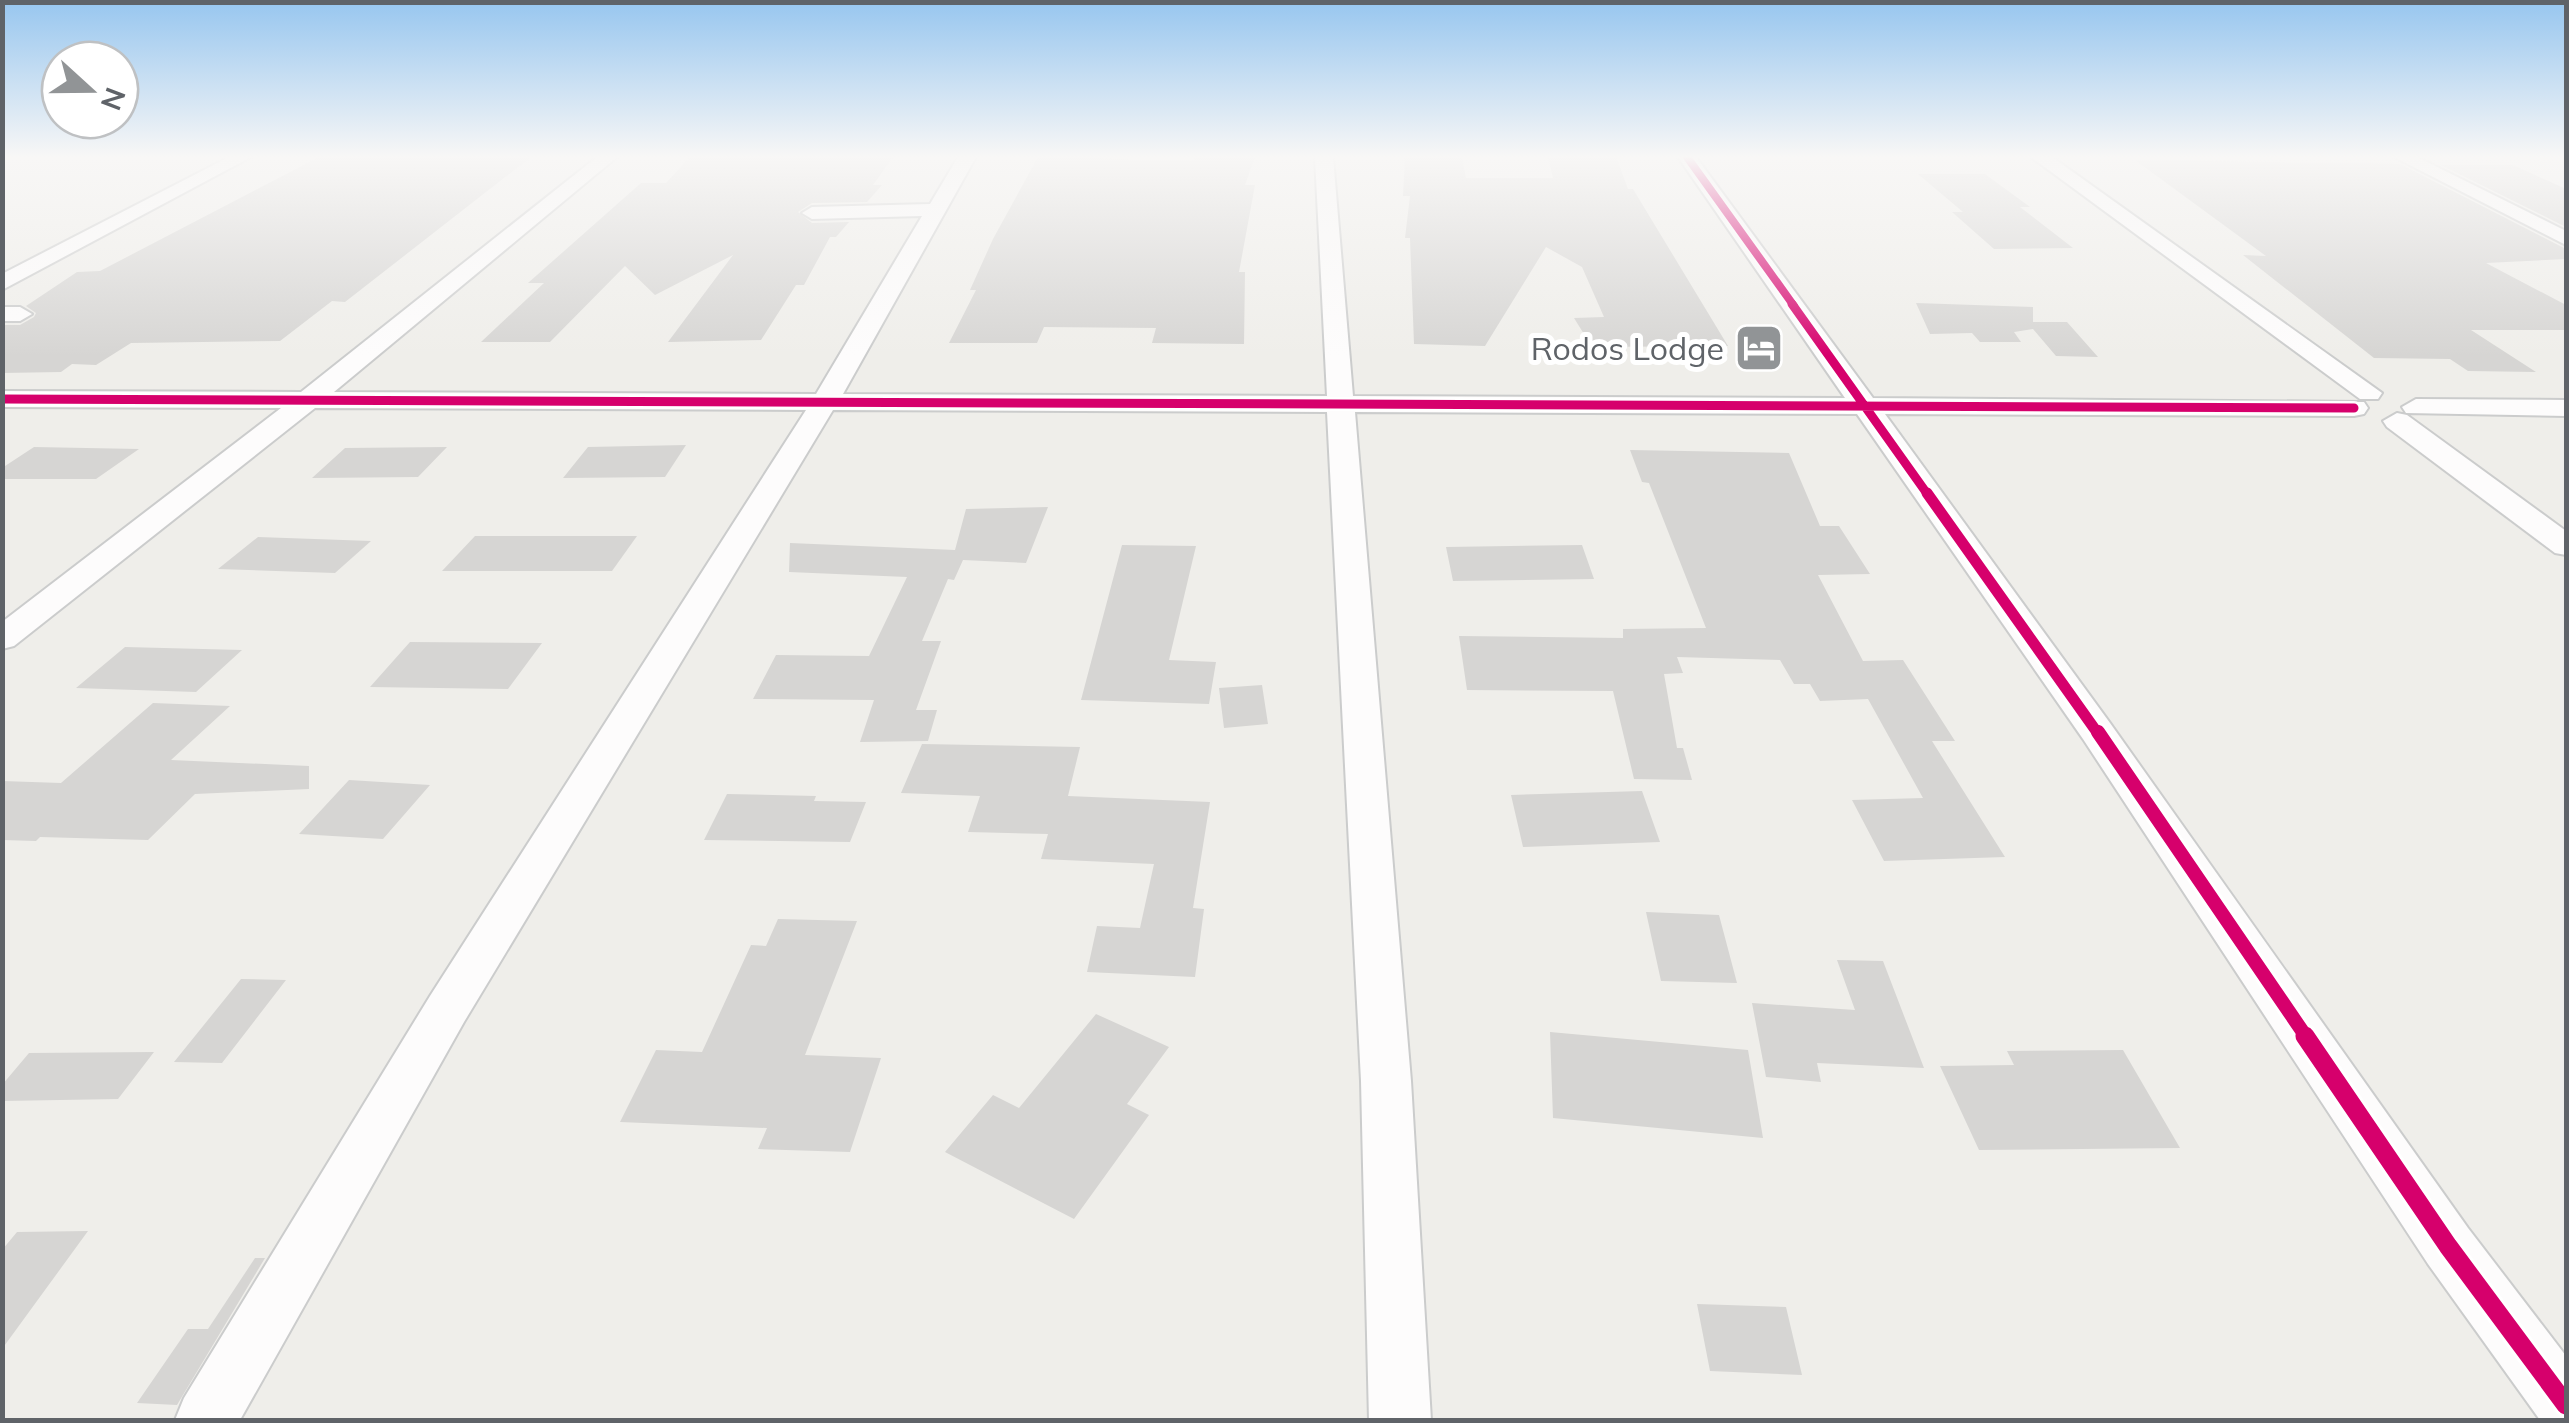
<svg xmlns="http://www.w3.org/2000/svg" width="2569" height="1423" font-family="Mulish,sans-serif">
  <rect width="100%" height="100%" fill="#efeeea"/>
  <!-- building -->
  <path fill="#d6d5d3" d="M319,157h212l-186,145 -13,-1 -52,40 -149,2 -35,22 -24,-1 -11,8 -59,1v-48h18l14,-8 2,-4 -10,-7 51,-34 23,-1z
    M690,157h203l-20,28h9l-15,17 -55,1 -14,9 14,11 37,-1 -13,15h-6l-26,48h-8l-35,55 -93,2 65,-87 -78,40 -30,-29 -75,76h-69l63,-59h-16l113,-100h25z
    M1038,157l155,4 2,-4h60l-10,28h10l-16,87h6l-1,72 -92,-1 4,-15 -112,-1 -7,16h-88l27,-53h-6l23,-51z
    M1405,157h57l4,21h87l-5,-21h68l12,32h5l95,157 -136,1 -18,-29 30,-1 -22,-50 -36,-20 -61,99 -71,-2 -4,-106h-5l5,-42h-7z
    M2135,160l265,4 166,85v10l-80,4 80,42v25h-95l65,42 -68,-1 -18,-12 -76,-1 -131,-103 23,1z
    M2441,165h72l53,24v38z
    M1918,174h67l45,33h-10l53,41 -79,1 -42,-37h11z
    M1916,303l117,4v15h34l31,35 -42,-1 -23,-27 -19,3 7,10h-41l-8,-9 -42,1z
    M686,445l-21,32 -102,1 25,-31z
    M34,447l105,2 -43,30h-94v-11z
    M447,447l-29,30 -106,1 33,-30z
    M1630,450l159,3 31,73h19l31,48 -52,1 45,86 40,-1 52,81h-23l73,116 -121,4 -32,-61 71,-2 -55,-99 -48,2 -10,-17h-16l-14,-24 -103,-3 6,16 -19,1 13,74h6l9,32 -58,-1 -21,-88 -146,-1 -8,-54 164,2v-9l83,-1 -57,-145 -7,-1z
    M1048,507l-22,56 -63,-3 -9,20 -6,-1 -26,62h19l-25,69h21l-9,31 -68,1 14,-42 -121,-1 23,-44 93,1 38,-79 -118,-5 1,-29 165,7 11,-41z
    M475,536h162l-25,35h-170z
    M258,537l113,4 -36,32 -117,-4z
    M1122,545l74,1 -27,114 47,2 -7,42 -128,-4z
    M1582,545l12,34 -141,2 -7,-34z
    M410,642l132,1 -34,46 -138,-2z
    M125,647l117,3 -46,42 -120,-4z
    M1262,685l6,39 -44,4 -5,-40z
    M153,703l77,3 -59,54 138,6v23l-114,5 -47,46 -108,-3 -4,4 -34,-1v-59l59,2z
    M922,744l158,3 -12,49 142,6 -17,106 11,1 -9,68 -108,-5 10,-46 43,2 14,-64 -113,-5 7,-25 -80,-2 12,-36 -79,-3z
    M349,780l81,5 -47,54 -84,-5z
    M1642,791l18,51 -137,5 -12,-52z
    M727,794l89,2 -2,5 52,1 -16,40 -146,-2z
    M1646,912l73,3 18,68 -76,-2z
    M778,919l79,2 -52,134 76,3 -31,94 -92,-3 9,-21 -147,-6 36,-72 46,2 49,-107 15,1z
    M1837,960l46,1 41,107 -107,-5 4,19 -55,-5 -14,-74 103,7z
    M241,979l45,1 -64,83 -48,-1z
    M1096,1014l73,33 -42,57 22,11 -75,104 -129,-67 48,-57 26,13z
    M1550,1032l198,18 15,88 -210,-20z
    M2123,1050l57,98 -201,2 -39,-84 74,-1 -7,-14z
    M154,1052l-36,47 -116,2v-16l27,-32z
    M88,1231l-86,118v-99l15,-18z
    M255,1258h10l-88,147 -40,-2 51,-74h20z
    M1697,1304l89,3 16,68 -92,-4z"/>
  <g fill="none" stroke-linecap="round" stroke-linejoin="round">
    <!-- minor casing -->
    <g stroke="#cbcccc" stroke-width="4">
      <path id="minor" d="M229,157h22l-249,133v-16z
        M597,157h20l-283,235 482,2 106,-178 -110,3 -10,-6 10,-6 118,-3 28,-47h18l-133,237 484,2 -12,-239h18l20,239 492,2 -167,-241h18l177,241 491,4 4,6 -4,6 -10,2 -469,-2 225,309 358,505 98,128v64h-26l-112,-156 -345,-525 -226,-325 -502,-2 56,669 20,339h-62l-8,-339 -34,-669 -494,-2 -369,612 -224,398h-65l9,-22 246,-402 376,-586 -491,-2 -301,238 -12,3v-27l279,-214 -279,-1v-16l299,1z
        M2031,157h21l330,236 -4,6h-18z
        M2394,157h23l149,74v14z
        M2,307h18l12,7 -12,7h-18z
        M2416,399l150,1v16l-160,-3 -4,-6z
        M2397,413l10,2 159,116v24l-11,-2 -168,-126 -4,-6z"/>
    </g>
    <!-- minor -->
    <use href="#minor" fill="#fdfcfc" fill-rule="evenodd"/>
    <!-- cycleway-far4 casing -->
    <g stroke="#fff" stroke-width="11">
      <path id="cycleway-far4" d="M1687,157l107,149"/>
    </g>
    <!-- cycleway-far3 casing -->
    <g stroke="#fff" stroke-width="14">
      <path id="cycleway-far3" d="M1792,304l136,191
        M2,399l2352,9"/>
    </g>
    <!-- cycleway-far2 casing -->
    <g stroke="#fff" stroke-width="18">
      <path id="cycleway-far2" d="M1927,493l172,242"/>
    </g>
    <!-- cycleway-far1 casing -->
    <g stroke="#fff" stroke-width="20">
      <path id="cycleway-far1" d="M2098,732l209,306"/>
    </g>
    <!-- cycleway casing -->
    <g stroke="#fff" stroke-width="25">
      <path id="cycleway" d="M2305,1036l143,210 118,159"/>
    </g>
    <!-- cycleway-far4 -->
    <use href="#cycleway-far4" stroke="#d6006c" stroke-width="8"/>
    <!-- cycleway-far3 -->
    <use href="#cycleway-far3" stroke="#d6006c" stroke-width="9"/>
    <!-- cycleway-far2 -->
    <use href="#cycleway-far2" stroke="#d6006c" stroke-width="11"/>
    <!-- cycleway-far1 -->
    <use href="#cycleway-far1" stroke="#d6006c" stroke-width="14"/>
    <!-- cycleway -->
    <use href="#cycleway" stroke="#d6006c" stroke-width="19"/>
  </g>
  <!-- sky -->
  <linearGradient id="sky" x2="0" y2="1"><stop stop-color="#97c6ef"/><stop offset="0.44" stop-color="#f8f7f6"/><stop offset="1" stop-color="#f8f7f6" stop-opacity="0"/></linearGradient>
  <rect width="2569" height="356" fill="url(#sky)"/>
  <!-- icons -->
  <defs>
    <g id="hotel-square" transform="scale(2.5)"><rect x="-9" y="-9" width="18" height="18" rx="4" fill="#919496" stroke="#fff"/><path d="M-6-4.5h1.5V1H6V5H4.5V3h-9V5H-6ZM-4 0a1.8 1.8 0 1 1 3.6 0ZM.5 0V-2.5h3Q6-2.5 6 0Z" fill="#fff"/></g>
  </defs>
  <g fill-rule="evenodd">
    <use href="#hotel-square" x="1759" y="348"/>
  </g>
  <g text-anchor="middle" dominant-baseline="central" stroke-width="10" stroke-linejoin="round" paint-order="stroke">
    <!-- far-poi labels -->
    <g font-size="32" fill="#5f6368" stroke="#fff" text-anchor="end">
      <text x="1724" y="348">Rodos Lodge</text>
    </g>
  </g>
  <!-- border -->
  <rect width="2569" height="1423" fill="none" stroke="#5f6368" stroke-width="10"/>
  <!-- north arrow -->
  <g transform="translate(90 90) rotate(111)"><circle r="48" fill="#ffffff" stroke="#bfc1c3" stroke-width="2.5"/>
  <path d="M0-8L18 38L0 25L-18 38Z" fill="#919496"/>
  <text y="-15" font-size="28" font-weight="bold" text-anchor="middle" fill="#5f6368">N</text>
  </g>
</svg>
